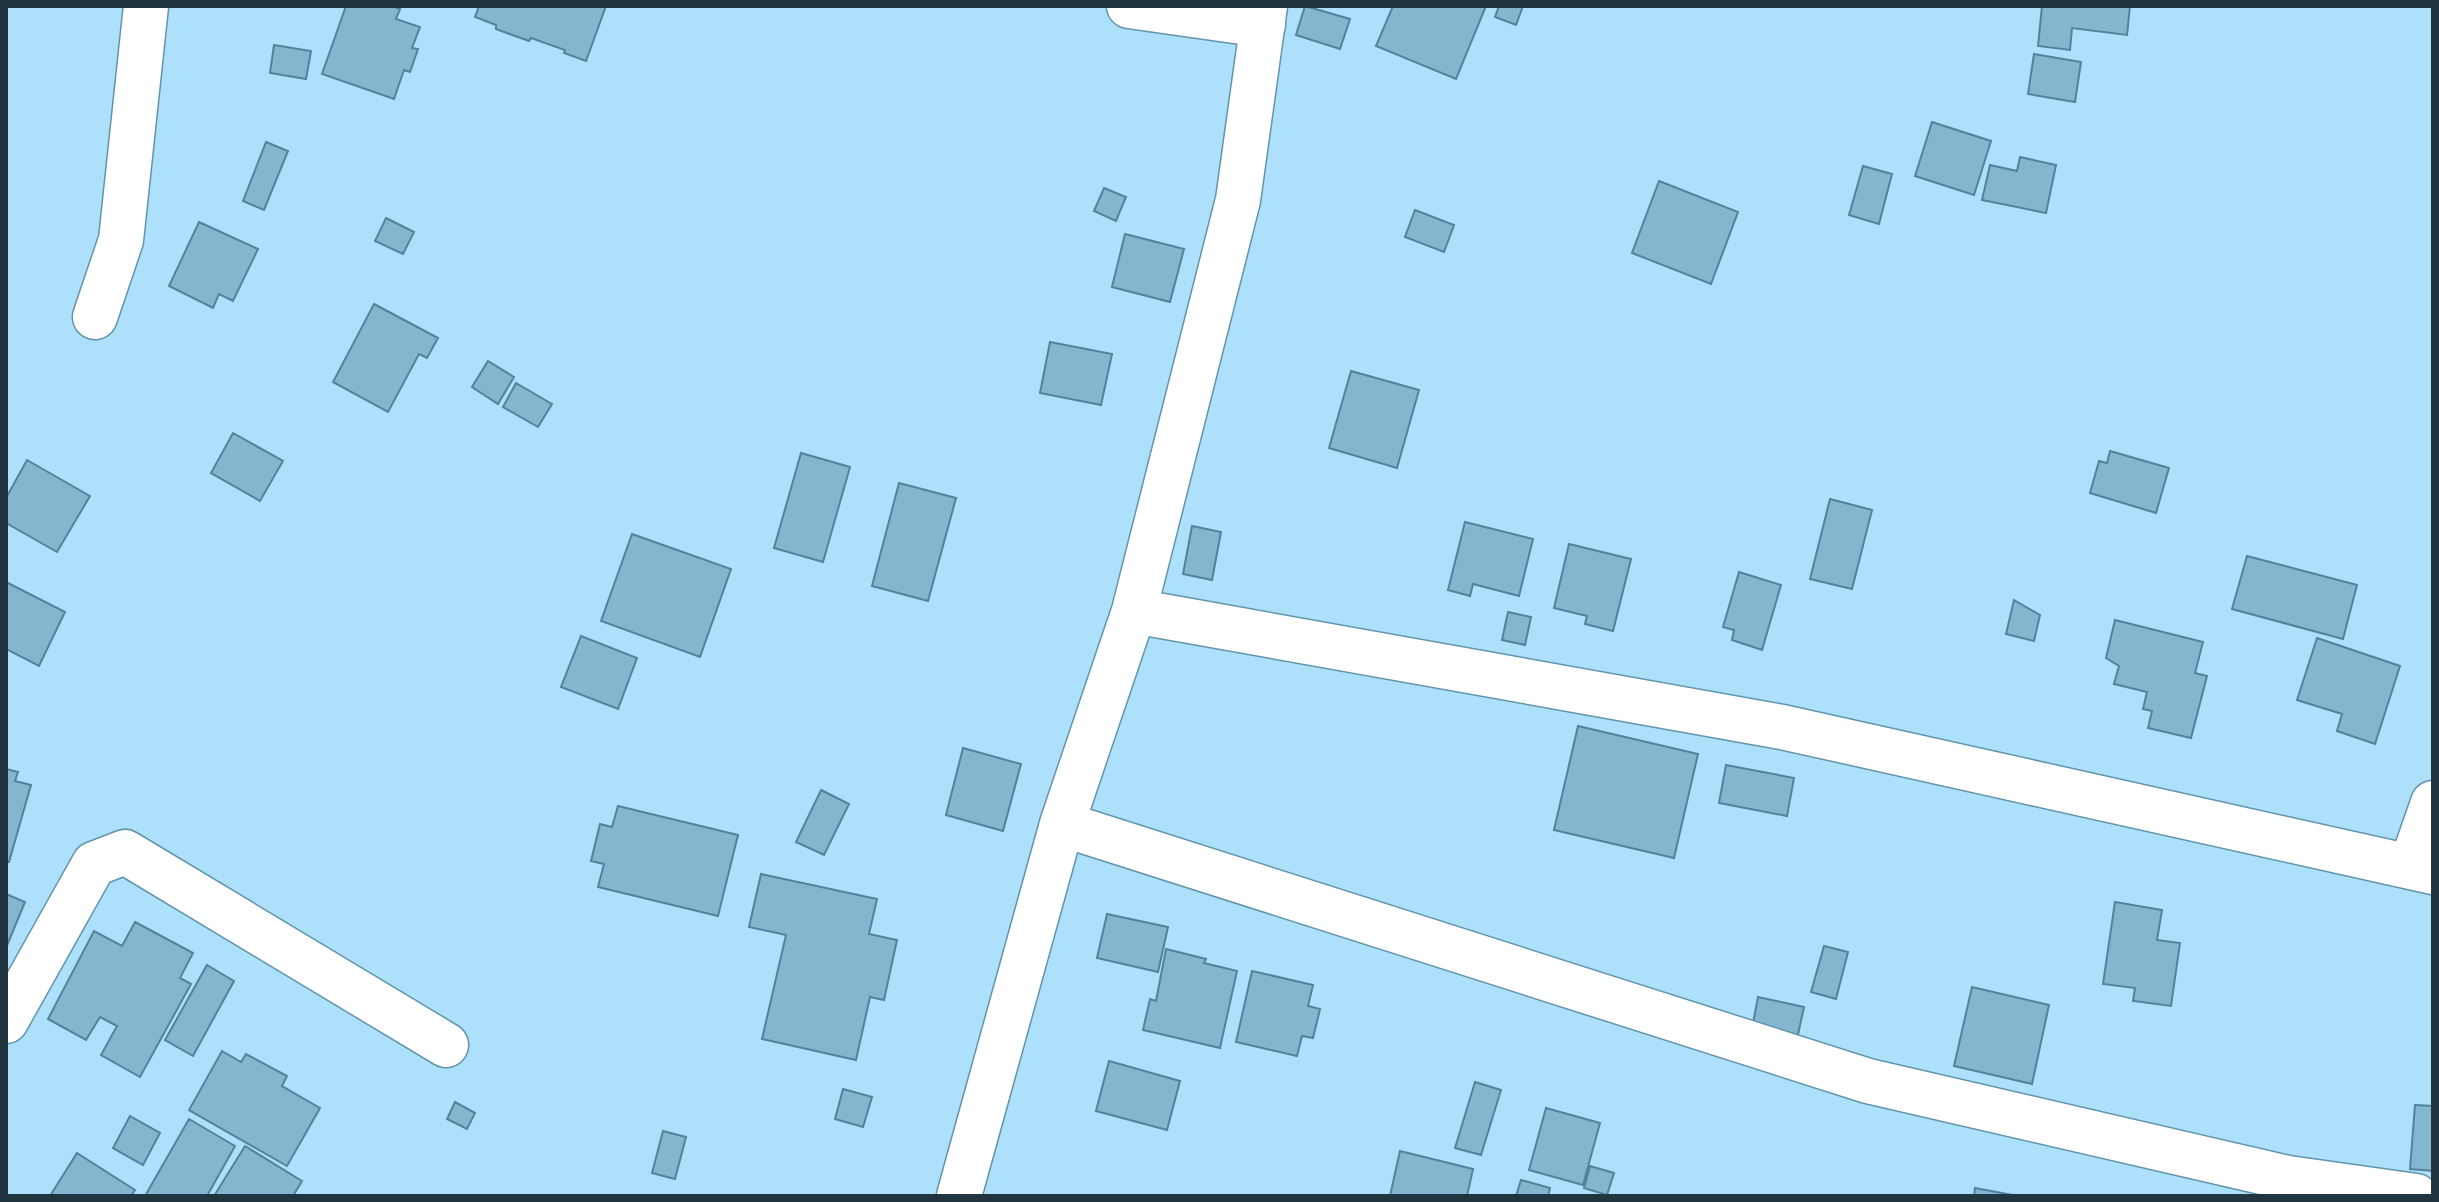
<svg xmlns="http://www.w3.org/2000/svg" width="2439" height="1202" font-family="'Space Grotesk',sans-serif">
  <rect width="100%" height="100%" fill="#ade1fb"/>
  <!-- building -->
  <path fill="#84b6d0" stroke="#52839b" stroke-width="2" d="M346,6h46l8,3 -4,10 24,8 -8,21 6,1 -8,23 -6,-2 -10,29 -72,-25z
    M479,6h127l-20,55 -22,-8 1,-3 -34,-12 -2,3 -33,-12v-4l-21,-8z
    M1305,6l45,13 -10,30 -44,-14z
    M1393,6h93l-30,73 -80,-33z
    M1499,6h24l-7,19 -21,-8z
    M2042,6h88l-3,29 -55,-7 -2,22 -32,-4z
    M274,45l37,6 -5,28 -36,-6z
    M2034,54l47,8 -6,40 -47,-8z
    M1932,122l59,19 -17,54 -59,-19z
    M266,142l22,9 -24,59 -21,-9z
    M2020,157l36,8 -10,48 -64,-13 8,-35 27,6z
    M1863,166l29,8 -13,50 -30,-9z
    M1659,181l79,31 -27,72 -79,-31z
    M1104,188l22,9 -10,24 -22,-10z
    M1415,210l39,15 -10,27 -39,-15z
    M386,218l28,14 -11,22 -28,-13z
    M199,222l59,27 -25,52 -14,-7 -6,14 -44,-22z
    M1125,234l59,15 -14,53 -58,-15z
    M374,304l64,34 -11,20 -8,-4 -31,58 -55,-30z
    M1050,342l62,12 -11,51 -61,-12z
    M488,361l26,16 -16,27 -26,-17z
    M1351,371l68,19 -22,78 -68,-20z
    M516,383l36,21 -14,23 -35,-20z
    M233,433l50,28 -23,40 -49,-28z
    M2110,451l59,17 -13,45 -66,-20 9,-32 8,2z
    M801,453l49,14 -27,95 -49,-14z
    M27,460l63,36 -33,56 -51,-29v-25z
    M899,483l57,15 -28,103 -56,-15z
    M1830,499l42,11 -20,79 -42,-10z
    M1465,522l68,17 -14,57 -46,-12 -3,12 -22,-6z
    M1192,526l29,6 -9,48 -29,-6z
    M632,534l99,35 -31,88 -99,-36z
    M1569,544l62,15 -18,72 -28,-7 2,-8 -33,-8z
    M2247,556l110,29 -14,54 -111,-30z
    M1739,572l42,13 -19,65 -30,-10 2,-10 -11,-3z
    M6,582l59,30 -26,54 -33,-17z
    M2014,600l26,15 -6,26 -28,-7z
    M1508,612l23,5 -6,28 -23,-5z
    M2115,620l88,22 -8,31 12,3 -16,62 -43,-10 4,-17 -9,-2 4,-17 -33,-8 5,-18 -13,-8z
    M581,636l56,22 -19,51 -57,-22z
    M2317,638l83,28 -25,78 -38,-13 5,-17 -45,-14z
    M1578,726l120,28 -24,104 -120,-28z
    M963,748l58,16 -18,67 -57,-16z
    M1726,765l68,13 -7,38 -68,-13z
    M6,769l12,3 -3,9 16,4 -22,77h-3z
    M821,790l28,14 -25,51 -28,-13z
    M618,806l120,29 -20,81 -120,-29 6,-23 -13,-3 9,-37 12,3z
    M761,874l116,25 -8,35 28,6 -13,60 -14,-3 -14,63 -94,-21 24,-104 -37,-8z
    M6,894l19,8 -19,46z
    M2115,902l47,8 -5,30 23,3 -9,63 -38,-5 2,-13 -32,-4z
    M1107,914l61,13 -10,45 -61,-14z
    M135,922l58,31 -13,25 11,6 -51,93 -39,-22 16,-29 -17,-9 -14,23 -38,-21 46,-88 28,15z
    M1824,946l24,6 -12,47 -25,-7z
    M1166,949l40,10 -2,4 33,8 -17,77 -77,-18 7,-31 6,2z
    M207,965l27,16 -41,75 -28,-16z
    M1252,971l61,14 -5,21 12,3 -7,29 -11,-2 -5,20 -61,-14z
    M1972,987l77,18 -17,79 -78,-18z
    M1758,997l46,10 -7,32 -45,-10z
    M222,1051l19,11 5,-8 41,22 -5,10 38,22 -33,58 -98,-56z
    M1109,1061l71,20 -13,49 -71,-19z
    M1475,1082l26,8 -20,65 -26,-7z
    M843,1089l29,8 -9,30 -28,-8z
    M455,1102l20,11 -8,16 -20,-10z
    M2415,1105l18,1v65l-23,-2z
    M1546,1108l54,15 -17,62 -54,-15z
    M130,1116l30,17 -17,32 -30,-17z
    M189,1119l46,27 -28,50h-62z
    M663,1131l23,6 -11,42 -23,-6z
    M245,1146l57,35 -9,15h-79z
    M1400,1151l73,18 -6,27h-77z
    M77,1153l58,37 -4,6h-81z
    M1590,1166l24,7 -7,22 -23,-7z
    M1521,1180l29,8 -2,8h-32z
    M1975,1188l43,8h-44z"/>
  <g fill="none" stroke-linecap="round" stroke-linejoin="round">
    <!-- street casing -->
    <g stroke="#6294ac" stroke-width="47">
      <path id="street" d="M1129,6l134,19
        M95,317l26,-77 25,-234
        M1134,611l648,116 651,145
        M1062,824l806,257 420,97 128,18
        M2411,866l22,-63
        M6,1021l88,-157 31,-12 321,193
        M959,1196l103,-372 72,-213 104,-411 27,-194"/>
    </g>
    <!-- street -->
    <use href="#street" stroke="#fff" stroke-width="44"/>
  </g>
  <!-- border -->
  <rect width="2439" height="1202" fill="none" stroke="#20353f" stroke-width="16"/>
</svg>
